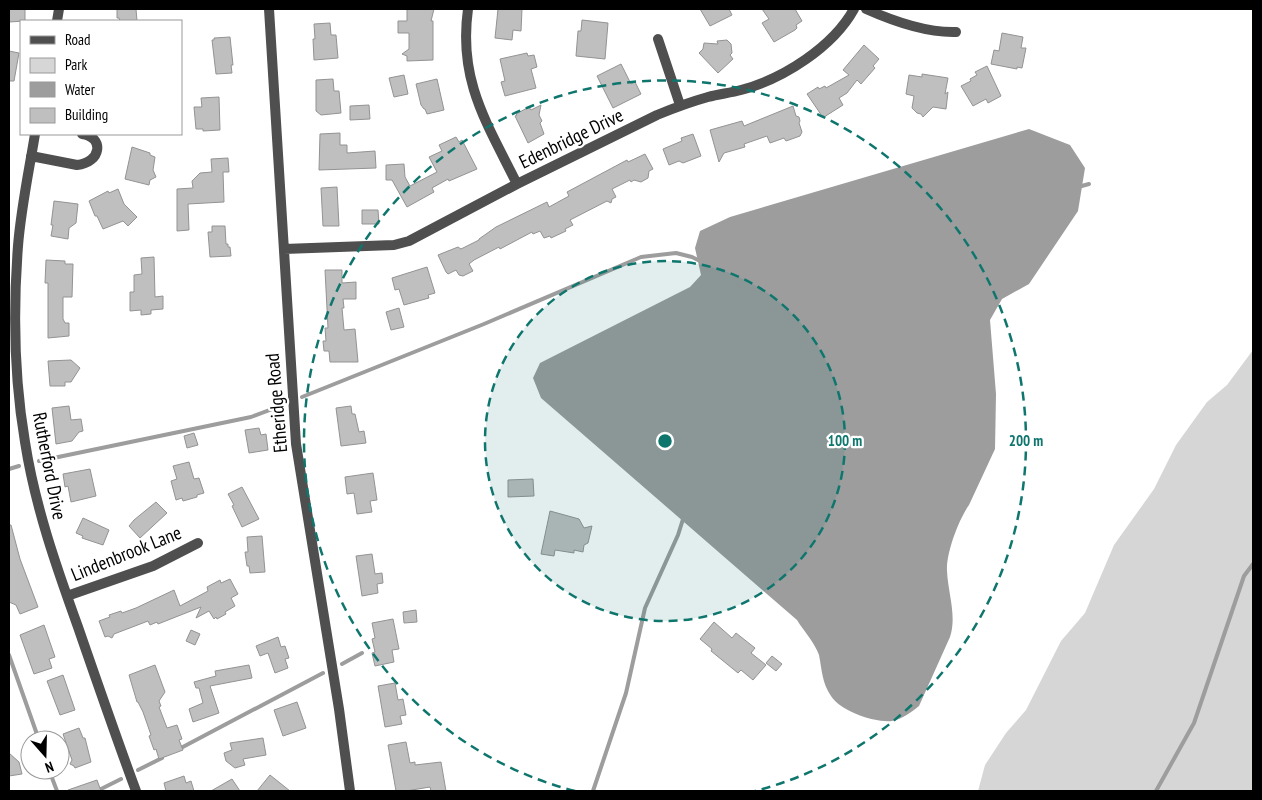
<svg xmlns="http://www.w3.org/2000/svg" width="1262" height="800" font-family="'PT Sans Narrow',sans-serif">
  <rect width="100%" height="100%" fill="#fff"/>
  <!-- green -->
  <path fill="#d6d6d6" d="M1253,350v441h-275l7,-26 21,-32 20,-23 35,-69 24,-28 29,-68 40,-56 22,-44 31,-43 20,-17z"/>
  <!-- water -->
  <path fill="#9d9d9d" d="M1029,129l41,16 15,23 -7,43 -49,73 -27,15 -12,21 6,74 -1,55 -26,56c-10,14 -23,48 -22,66 1,22 10,45 3,66l-31,69c-7,6 -17,13 -27,15 -17,2 -52,-10 -61,-25 -9,-13 -9,-26 -12,-41 -4,-12 -16,-25 -22,-35l-256,-222 -8,-20 7,-15 150,-76 11,-12 -6,-27 5,-17 30,-14z"/>
  <g fill="none" stroke-linecap="round" stroke-linejoin="round">
    <!-- stream -->
    <path stroke="#9d9d9d" stroke-width="4" d="M1078,187l11,-3
      M302,397l182,-73 157,-67 35,-4 16,4 10,5
      M39,461l212,-44 32,-12
      M9,469l10,-3
      M9,655l30,85
      M342,664l20,-11
      M179,749l144,-76
      M49,770l8,21
      M138,770l24,-12
      M97,791l24,-12
      M593,791l33,-98 19,-85 33,-73 6,-19
      M1156,791l38,-68 50,-147 9,-12"/>
  </g>
  <!-- building -->
  <path fill="#bfbfbf" stroke="#939393" d="M9,9h16v12l-16,1z
    M117,9h19l1,12h-17l-1,-3h-2z
    M407,9h27l-3,12h2v39l-26,1v-5l-5,-2 7,-5v-16h-11v-12h9z
    M498,9h24l-1,22 -8,-1 -1,10 -17,-2z
    M700,9h29l3,6 -22,11z
    M762,9h33l7,12 -6,4 1,3 -2,2 -21,12 -12,-19 7,-4z
    M582,20l26,3 -3,36 -29,-3 2,-25h3z
    M330,23l1,12h5l2,23 -24,2 -1,-21h2l-1,-15z
    M1002,33l21,4 -2,11h5l-4,20 -5,-1v2l-26,-5 3,-14 5,1z
    M230,37l3,28h-2l1,8 -16,1 -4,-34h2v-2z
    M727,40l4,4 1,9 -2,2 3,4 -15,14 -19,-20 4,-4 1,-6 14,1 -1,-3z
    M864,45l15,14 -6,7 2,2 -14,16 -4,-4 -10,13 -8,5 4,7 -19,12 -1,-2 -1,1 -15,-22 11,-7 1,2 6,-3 1,2 23,-13 -6,-5z
    M9,51l10,2 -5,28h-5z
    M527,53l1,3 6,-1 3,12 -6,2 5,19 -31,8 -4,-14 4,-1 -5,-22z
    M621,64l10,20 4,-2 6,12 -28,14 -16,-32z
    M987,66l14,30 -13,7 -2,-4 -13,7 -12,-20 10,-5 -1,-2 7,-4 -2,-3z
    M922,74l26,4 -3,16 3,-2 -2,17 -13,-2 -10,10 -2,-3 -4,-1 -5,-5 2,-12 -8,-2 3,-19 13,2z
    M404,75l4,19 -14,3 -5,-19z
    M333,79l1,12h5l2,22 -20,2 -5,-4v-31z
    M437,79l7,31 -17,4 -2,-5h-1l-3,-4 -5,-21z
    M219,97l1,33 -17,1v-2h-7l-2,-22h8l-1,-9z
    M369,105l1,14 -20,1v-14z
    M541,105l-2,10 3,6 -2,2 4,11 -16,9 -13,-27 2,-1 -1,-1 13,-7 2,3z
    M793,106l3,10 3,1 1,4 -1,2 3,9 -2,4 -14,5 -2,-3 -14,5 -3,-7 -23,8 1,3 -21,6 -5,9 -9,-32 32,-9 2,5z
    M340,133v12h7v8l28,-2 1,17 -57,2 1,-36z
    M693,134l8,22 -18,7 -4,-2 -10,4 -6,-16 19,-8 -1,-3z
    M456,137l3,5 3,-2 15,29 -28,12 -1,-2 -16,9 2,4 -27,15 -15,-27h-6v-15l18,-1 1,13 5,9 27,-14 -8,-15 13,-6 -3,-6z
    M132,147l18,6v2l5,2 -2,13 3,7 -6,3 -1,5 -24,-6z
    M645,154l8,15 -4,2 -1,7 -7,4 -7,-2 -3,2 -1,-2 -18,9 4,8 -4,2 -1,4 -4,-2 -37,19 3,5 -8,4 1,2 -15,7 -1,-2 -6,2 -4,-7 -7,3 -1,-2 -32,17 -1,-2 -25,13 -5,4 4,7 -10,5 -4,-1 -3,-5 -8,4 -2,-2 -8,-17 20,-8 3,2 18,-9v-1l17,-12 51,-25 2,5 20,-11 -2,-4 60,-32 1,2z
    M228,158l1,14h-6l1,30 -36,2 1,26 -12,1v-42l16,-1 -1,-7 8,-8 12,-1 -1,-13z
    M337,187l2,39h-16l-2,-38z
    M118,189l6,15 13,13 -9,9 -5,-5 -20,8 -6,-13h-2l-6,-15 19,-10 1,2z
    M54,201l24,3 -2,19 -7,5 -1,11 -17,-3 2,-11h-2z
    M362,210h16l1,14h-17z
    M212,226h13l1,18h2v3h2l1,9 -21,1 -2,-25h4z
    M154,257l1,40 8,-1v13l-12,1v4l-10,1v-5l-11,1v-19h4v-17l8,-1 -1,-16z
    M46,260l19,1v3h8l-1,33h-9v22l2,4h4v13l-21,2v-55h-3z
    M427,267l8,26 -7,2 1,3 -25,7 -5,-16 -4,1 -3,-12z
    M325,270h17v13l14,-1v17h-13l1,9h-2l2,22 11,-1 3,33h-28l-1,-11h-5l-1,-10h3l-1,-13h3z
    M399,308l5,19 -13,3 -5,-18z
    M71,360l9,8 -9,14h-6v4h-15l-2,-25z
    M69,406l2,14 10,-1 2,12 -4,1 -7,9 -16,3 -4,-36z
    M351,406l1,8h3l4,18 5,-1 2,12 -25,3 -5,-38z
    M259,428l2,7 5,-1 2,16 -19,3 -4,-23z
    M194,433l4,12 -11,3 -3,-12z
    M189,462l5,17 5,-1 5,15 -7,2v2l-14,4 -1,-3 -6,2 -5,-19 6,-2 -4,-13z
    M90,469l6,27 -25,6 -3,-16 -3,1 -2,-13z
    M373,473l4,27 -7,1 2,11 -15,2 -3,-21 -7,1 -2,-17z
    M533,479l1,17 -26,1v-17z
    M242,487l17,32 -17,8 -10,-21 2,-1 -6,-11z
    M156,502l11,11 -27,25 -11,-12 5,-6z
    M550,511l29,8 5,9 8,-2 -4,17 -4,2 -1,7 -9,-2v3l-19,-3 -1,6 -13,-2z
    M83,518l26,12 -6,15 -21,-7 1,-2 -7,-3z
    M9,525h2l9,34 18,48 -18,7 -4,-9 -7,-3z
    M262,536l3,36 -15,1 -1,-7h-2l-2,-14h3l-1,-15z
    M372,554l3,20 7,-1 1,10 -6,1 1,9 -16,3 -6,-40z
    M230,579l8,15 -7,4 4,8 -10,6 1,2 -9,5 -1,-2 -2,2 -5,-8 -13,7 5,-11 -43,17 -1,-2 -7,3 -2,-4 -34,13 -2,4 -4,-2 -3,1 -6,-16 11,-4 -1,-2 12,-4 1,2 14,-5 38,-18 6,16 28,-15 -1,-4 13,-7 1,3z
    M416,610l1,12 -13,1 -1,-11z
    M393,619l6,30 -7,1 2,12 -19,4 -3,-13 3,-1 -3,-13 3,-1 -3,-15z
    M714,622l18,16 4,-5 19,15 -4,5 15,12 -13,15 -12,-10 -3,3 -27,-22 1,-2 -12,-10z
    M44,625l11,32 -6,2 3,9 -18,6 -14,-39z
    M191,630l9,4 -5,11 -9,-4z
    M278,637l3,10 4,-1 4,12 -4,1 3,9 -13,5 -7,-20 -8,3 -4,-10z
    M772,656l10,8 -6,7 -10,-8z
    M155,665l10,27 -6,9 2,5 -2,1 8,21 10,-3 5,14 -3,1 4,10 -24,9 -3,-10 -2,1 -5,-14 2,-1 -8,-23 -5,-10h-1l-8,-27z
    M249,665l3,13 -42,8 9,27 -26,9 -4,-13 14,-6 -4,-15h-3l-2,-6 22,-6 -1,-5z
    M63,675l12,35 -15,5 -13,-34z
    M395,683l3,17 5,-1 3,16 -6,1 2,8 -17,3 -7,-41z
    M297,702l9,26 -23,8 -9,-26z
    M79,728l4,10h2l6,24 -16,6 -1,-2 -4,-2 2,-4 -9,-26z
    M263,738l3,17 -23,4 2,6 -10,3 -9,-7 -2,-8 8,-3 -2,-7z
    M406,742l4,21 5,-1v3l26,-3 5,29h-15l-1,-4 -24,4h-10l-8,-46z
    M9,753l10,9 3,12 -13,2z
    M270,775l20,16h-33z
    M184,776l2,7 5,-2 3,10h-28l-2,-8z
    M232,779l8,12h-29z
    M97,780l4,11h-32l-1,-1z"/>
  <g fill="none" stroke-linecap="round" stroke-linejoin="round">
    <!-- minor -->
    <path stroke="#4f4f4f" stroke-width="10" d="M269,9l27,435 43,265 11,82
      M468,9c-10,72 19,114 49,175
      M866,9c27,12 60,24 90,23
      M57,21l2,-12
      M658,39l22,66
      M35,134c-6,37 -14,74 -17,112 -5,65 -4,131 7,196 10,64 31,124 53,185 19,55 38,110 58,164
      M31,156l46,9c24,-2 28,-28 5,-31
      M284,249l110,-4 15,-4 108,-57 140,-69c17,-7 33,-13 51,-18 11,-3 22,-4 33,-7 42,-11 92,-43 113,-81
      M67,596l86,-30 45,-23"/>
  </g>
  <!-- distance rings -->
  <circle cx="665" cy="441" r="180" fill="#0f766e" fill-opacity=".12"/>
  <g fill="none" stroke="#0f766e" stroke-width="2.5" stroke-dasharray="9 6">
    <circle cx="665" cy="441" r="180"/>
    <path d="M575 791A361 361 0 1 1 755 791"/>
  </g>
  <g text-anchor="middle" dominant-baseline="central" stroke-width="4.5" stroke-linejoin="round" paint-order="stroke">
    <!-- street labels -->
    <g font-size="19" fill="#000" stroke="#fff">
      <text transform="translate(571 138) rotate(-26)">Edenbridge Drive</text>
      <text transform="translate(276 403) rotate(-95)">Etheridge Road</text>
      <text transform="translate(50 466) rotate(79)">Rutherford Drive</text>
      <text transform="translate(126 553) rotate(-22)">Lindenbrook Lane</text>
    </g>
  </g>
  <circle cx="665" cy="441" r="8" fill="#0f766e" stroke="#fff" stroke-width="2.5"/>
  <g font-size="15" text-anchor="middle" font-weight="bold" fill="#0f766e" stroke="#fff" stroke-width="4.5" stroke-linejoin="round" paint-order="stroke">
    <text x="845" y="446">100 m</text>
    <text x="1026" y="446">200 m</text>
  </g>
  <!-- border -->
  <rect width="1262" height="800" fill="none" stroke="#000000" stroke-width="20"/>
  <!-- legend -->
  <rect x="20" y="20" width="162" height="115" fill="#ffffff" stroke="#999999"/>
  <rect x="30" y="36" width="25" height="8" fill="#4f4f4f" stroke="#999999"/>
  <text x="65" y="45" font-size="15" fill="#000000">Road</text>
  <rect x="30" y="58" width="25" height="15" fill="#d6d6d6" stroke="#999999"/>
  <text x="65" y="70" font-size="15" fill="#000000">Park</text>
  <rect x="30" y="82" width="25" height="15" fill="#9d9d9d" stroke="#999999"/>
  <text x="65" y="95" font-size="15" fill="#000000">Water</text>
  <rect x="30" y="108" width="25" height="15" fill="#bfbfbf" stroke="#999999"/>
  <text x="65" y="120" font-size="15" fill="#000000">Building</text>
  <!-- north arrow -->
  <g transform="translate(45 755) rotate(160)"><circle r="24" fill="#ffffff" stroke="#999999"/>
  <path d="M0-4L9 19L0 12L-9 19Z" fill="#000000"/>
  <text y="-8" font-size="14" font-weight="bold" text-anchor="middle" fill="#000000">N</text>
  </g>
</svg>
